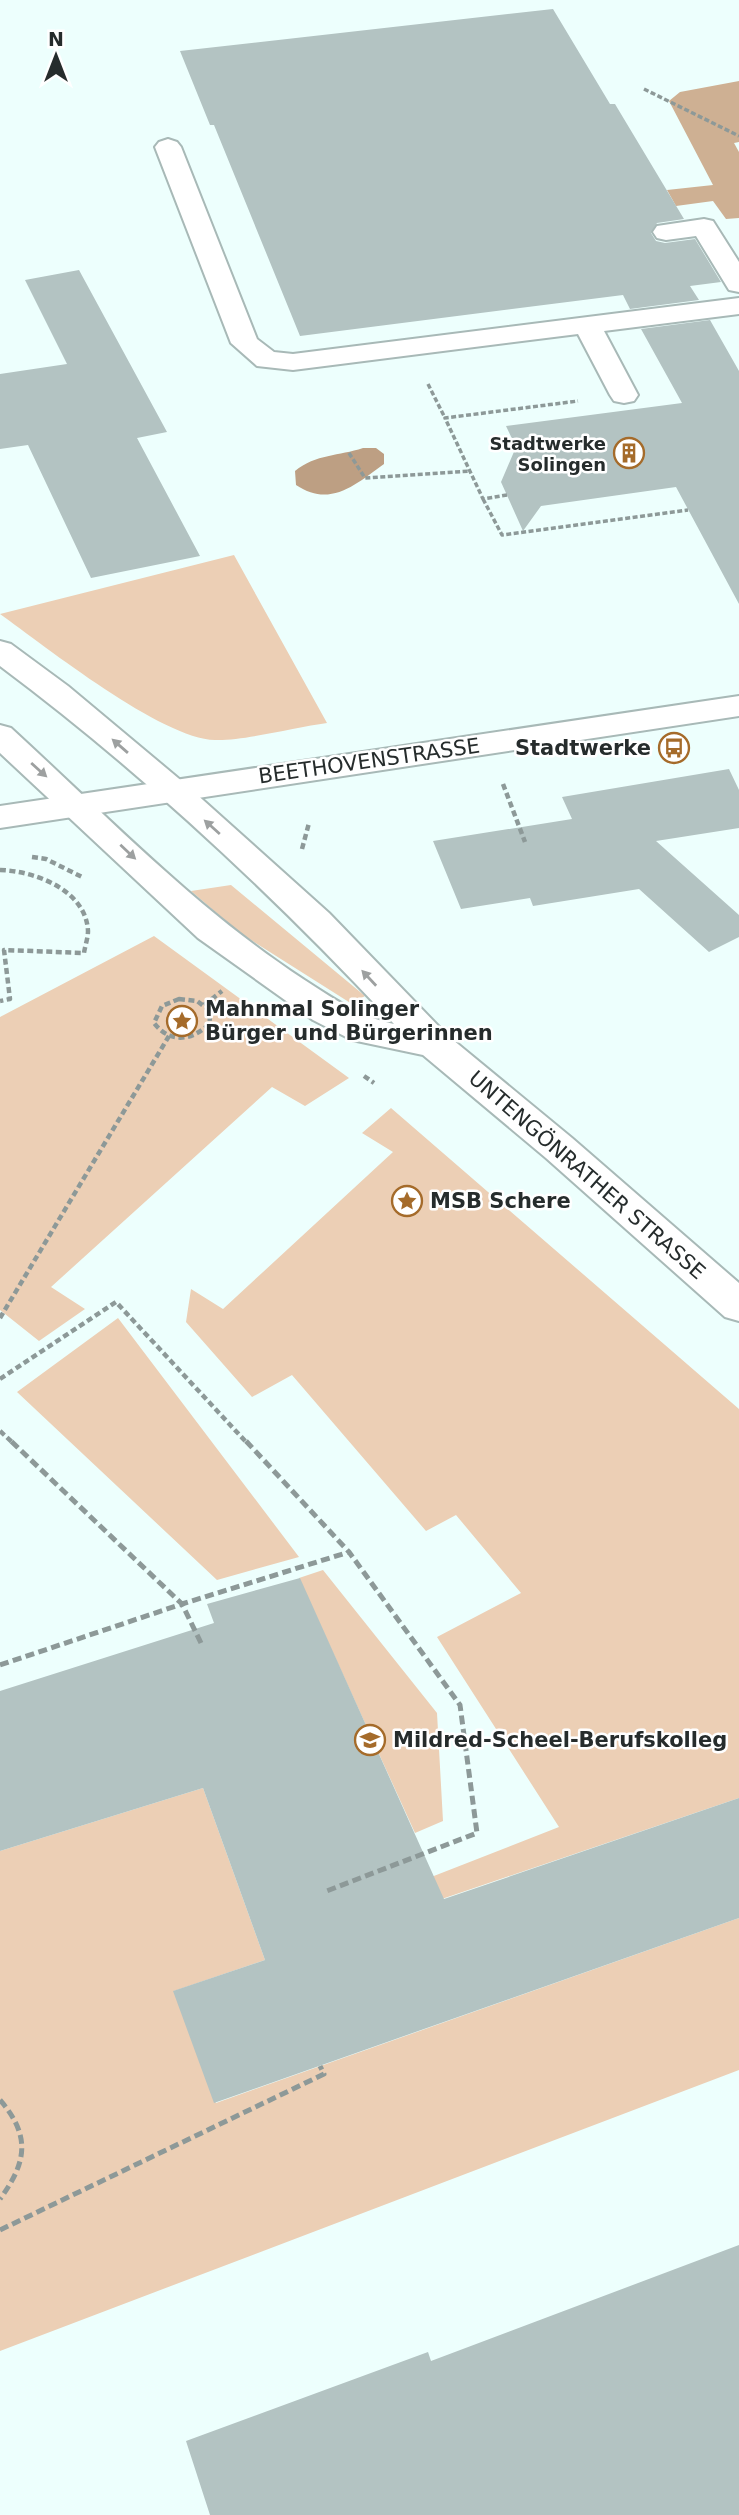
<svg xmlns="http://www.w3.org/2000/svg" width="739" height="2515" font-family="'DejaVu Sans',sans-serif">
  <rect width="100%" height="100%" fill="#edfffd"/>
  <!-- green -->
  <path fill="#eccfb5" d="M234,555l93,168c-31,4 -83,18 -112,17 -53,-1 -169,-93 -215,-126z
    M231,885l134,111 -13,8 -112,-71 -49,-42z
    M154,936l195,142 -44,28 -33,-19 -221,200 34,22 -46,32 -39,-31v-293z
    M391,1108l348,301v389l-397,135 -8,-18 225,-88 -122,-190 84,-44 -65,-78 -30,16 -134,-156 -40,22 -66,-75 5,-33 32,20 170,-157 -31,-19z
    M118,1318l181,239 -82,23 -200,-188z
    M323,1570l114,143 6,108 -28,12 -116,-255z
    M203,1788l62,172 -91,31 42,112 523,-185v152l-739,281v-500z"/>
  <!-- forest -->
  <path fill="#ceb093" d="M739,81v61l-5,1 5,9v66l-13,1 -13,-18 -37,5 -9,-16 46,-5 -44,-84 11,-9z"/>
  <!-- water -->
  <path fill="#bd9f83" d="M363,448h13l8,6v10c-29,21 -54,44 -88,21l-1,-14c21,-17 44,-15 68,-23z"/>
  <!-- building -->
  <path fill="#b3c3c2" d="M553,9l57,95h5l69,115 -27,4 -6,10 5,8 9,2 30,-4 26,43 -31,4 9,14 -69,9 -7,-14 -323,41 -86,-211h-4l-30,-74z
    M79,270l88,162 -30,6 63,118 -109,22 -63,-133 -28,4v-75l67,-10 -42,-84z
    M710,320l29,51v233l-63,-117 -135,19 -18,25 -22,-49 15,-35 -10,-21 176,-23 -41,-74z
    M729,769l10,21v38l-83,13 83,74v22l-30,15 -70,-63 -106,17 -3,-8 -69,11 -28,-68 139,-22 -10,-22z
    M300,1578l144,321 295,-101v120l-525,185 -41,-112 92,-31 -62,-172 -203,63v-160l214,-68 -7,-19z
    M739,2245v270h-529l-24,-74 242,-89 3,9z"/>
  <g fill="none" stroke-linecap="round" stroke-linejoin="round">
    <!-- minor casing -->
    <g stroke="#a8b9b7" stroke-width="4">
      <path id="minor" d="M168,139l9,3 4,5 76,192 17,13 19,2 446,-56v16l-135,17 34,64 -4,6 -10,2 -10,-2 -4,-6 -32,-61 -285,36 -36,-4 -26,-23 -76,-196 4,-5z
        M704,219l9,2 26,41v30l-10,-2 -33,-54 -30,4 -9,-2 -4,-6 4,-6z
        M0,641l11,3 57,42 116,97 145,130 118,122 125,103 167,145v38l-14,-4 -179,-159 -123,-103 -71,-15 -39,-20 -115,-82 -198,-185v-28l11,3c95,87 185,181 292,251 29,19 57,38 91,45 -121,-129 -252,-252 -394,-358z"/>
    </g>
    <!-- major casing -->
    <g stroke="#a8b9b7" stroke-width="4">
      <path id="major" d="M739,696v20l-739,112v-22z"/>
    </g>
    <!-- path-far2 -->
    <path stroke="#8d9998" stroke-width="3.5" stroke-dasharray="5 2.5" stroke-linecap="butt" d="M644,89l95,47
      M428,384l17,34
      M349,453l16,25 106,-7
      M507,495l-24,4 -38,-81 133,-17
      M483,499l19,36 186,-25"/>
    <!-- path-far1 -->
    <path stroke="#8d9998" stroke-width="4.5" stroke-dasharray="6 3.5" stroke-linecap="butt" d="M503,784l22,58
      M302,849l7,-26
      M32,857l14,2 36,18
      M0,870c35,1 86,20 88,61 0,7 -3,15 -4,22l-80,-3 6,49 -10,2
      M179,999l18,2 12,9 1,13c-17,18 -40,21 -56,0l8,-17z
      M204,1005l18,-14
      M364,1076l10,7
      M0,1318l169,-282
      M0,1379l116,-77 131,141
      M0,1431l13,12"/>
    <!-- path -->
    <path stroke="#8d9998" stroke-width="5" stroke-dasharray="9 4.5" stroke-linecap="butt" d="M246,1441l103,111 111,153 17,128 -153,59
      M201,1643l-19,-39 167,-52
      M0,1665l182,-61 -171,-163
      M0,2100c31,36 27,62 0,99
      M0,2230l324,-156 -4,-8"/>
    <!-- minor -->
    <use href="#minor" fill="#fff" fill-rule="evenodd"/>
    <!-- major -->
    <use href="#major" fill="#fff" fill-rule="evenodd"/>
  </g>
  <!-- one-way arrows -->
  <defs><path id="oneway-solid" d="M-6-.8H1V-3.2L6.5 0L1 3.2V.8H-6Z" transform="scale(1.75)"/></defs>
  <g fill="#9da0a0">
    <use href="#oneway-solid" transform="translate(120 746) rotate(-139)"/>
    <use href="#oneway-solid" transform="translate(39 770) rotate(42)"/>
    <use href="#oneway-solid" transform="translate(212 827) rotate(-138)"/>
    <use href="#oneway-solid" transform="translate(128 852) rotate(43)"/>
    <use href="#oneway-solid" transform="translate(369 978) rotate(-133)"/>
  </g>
  <!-- icons -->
  <defs>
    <g id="building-ring" transform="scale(1.575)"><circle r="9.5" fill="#fff" stroke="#a56b2a" stroke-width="1.5"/><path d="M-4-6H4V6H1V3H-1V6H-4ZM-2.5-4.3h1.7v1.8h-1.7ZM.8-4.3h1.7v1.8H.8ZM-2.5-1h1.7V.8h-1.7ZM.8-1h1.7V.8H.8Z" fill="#a56b2a"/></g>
    <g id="bus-ring" transform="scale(1.575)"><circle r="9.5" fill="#fff" stroke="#a56b2a" stroke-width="1.5"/><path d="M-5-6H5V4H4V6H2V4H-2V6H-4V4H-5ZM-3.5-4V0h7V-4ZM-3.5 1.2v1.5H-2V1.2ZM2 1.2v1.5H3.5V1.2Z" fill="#a56b2a"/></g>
    <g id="sight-ring" transform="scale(1.575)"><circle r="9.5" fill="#fff" stroke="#a56b2a" stroke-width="1.5"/><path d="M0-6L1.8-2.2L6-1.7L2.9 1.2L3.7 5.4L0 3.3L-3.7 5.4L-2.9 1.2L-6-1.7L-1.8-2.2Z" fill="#a56b2a"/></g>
    <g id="school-ring" transform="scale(1.575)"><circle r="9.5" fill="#fff" stroke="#a56b2a" stroke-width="1.5"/><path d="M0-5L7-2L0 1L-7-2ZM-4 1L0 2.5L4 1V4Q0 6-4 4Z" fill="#a56b2a"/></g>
  </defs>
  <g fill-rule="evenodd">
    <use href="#building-ring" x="629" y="453"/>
    <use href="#bus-ring" x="674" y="748"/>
    <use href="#sight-ring" x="182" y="1021"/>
    <use href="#sight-ring" x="407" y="1201"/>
    <use href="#school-ring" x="370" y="1740"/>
  </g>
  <g text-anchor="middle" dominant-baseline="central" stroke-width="5" stroke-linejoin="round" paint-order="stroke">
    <!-- far-poi labels -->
    <g font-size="18" font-weight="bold" fill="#262c2c" stroke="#fff" text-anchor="end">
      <text x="606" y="443">Stadtwerke<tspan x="606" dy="21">Solingen</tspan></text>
    </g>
    <!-- poi labels -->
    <g font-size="21" font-weight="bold" fill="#262c2c" stroke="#fff" text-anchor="start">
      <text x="651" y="748" text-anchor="end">Stadtwerke</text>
      <text x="205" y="1009">Mahnmal Solinger<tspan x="205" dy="24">Bürger und Bürgerinnen</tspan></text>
      <text x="430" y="1201">MSB Schere</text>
      <text x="393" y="1740">Mildred-Scheel-Berufskolleg</text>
    </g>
    <!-- street labels -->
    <g font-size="21" fill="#262c2c" stroke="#fff">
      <text transform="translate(369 761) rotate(-8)">BEETHOVENSTRASSE</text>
      <text transform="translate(587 1175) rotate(41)">UNTENGÖNRATHER STRASSE</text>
    </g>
  </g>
  <!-- north arrow -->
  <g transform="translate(56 56)" stroke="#ffffff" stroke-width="5" paint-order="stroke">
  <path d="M0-5L12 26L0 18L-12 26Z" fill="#262c2c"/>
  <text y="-10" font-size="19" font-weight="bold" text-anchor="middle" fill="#262c2c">N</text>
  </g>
</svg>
